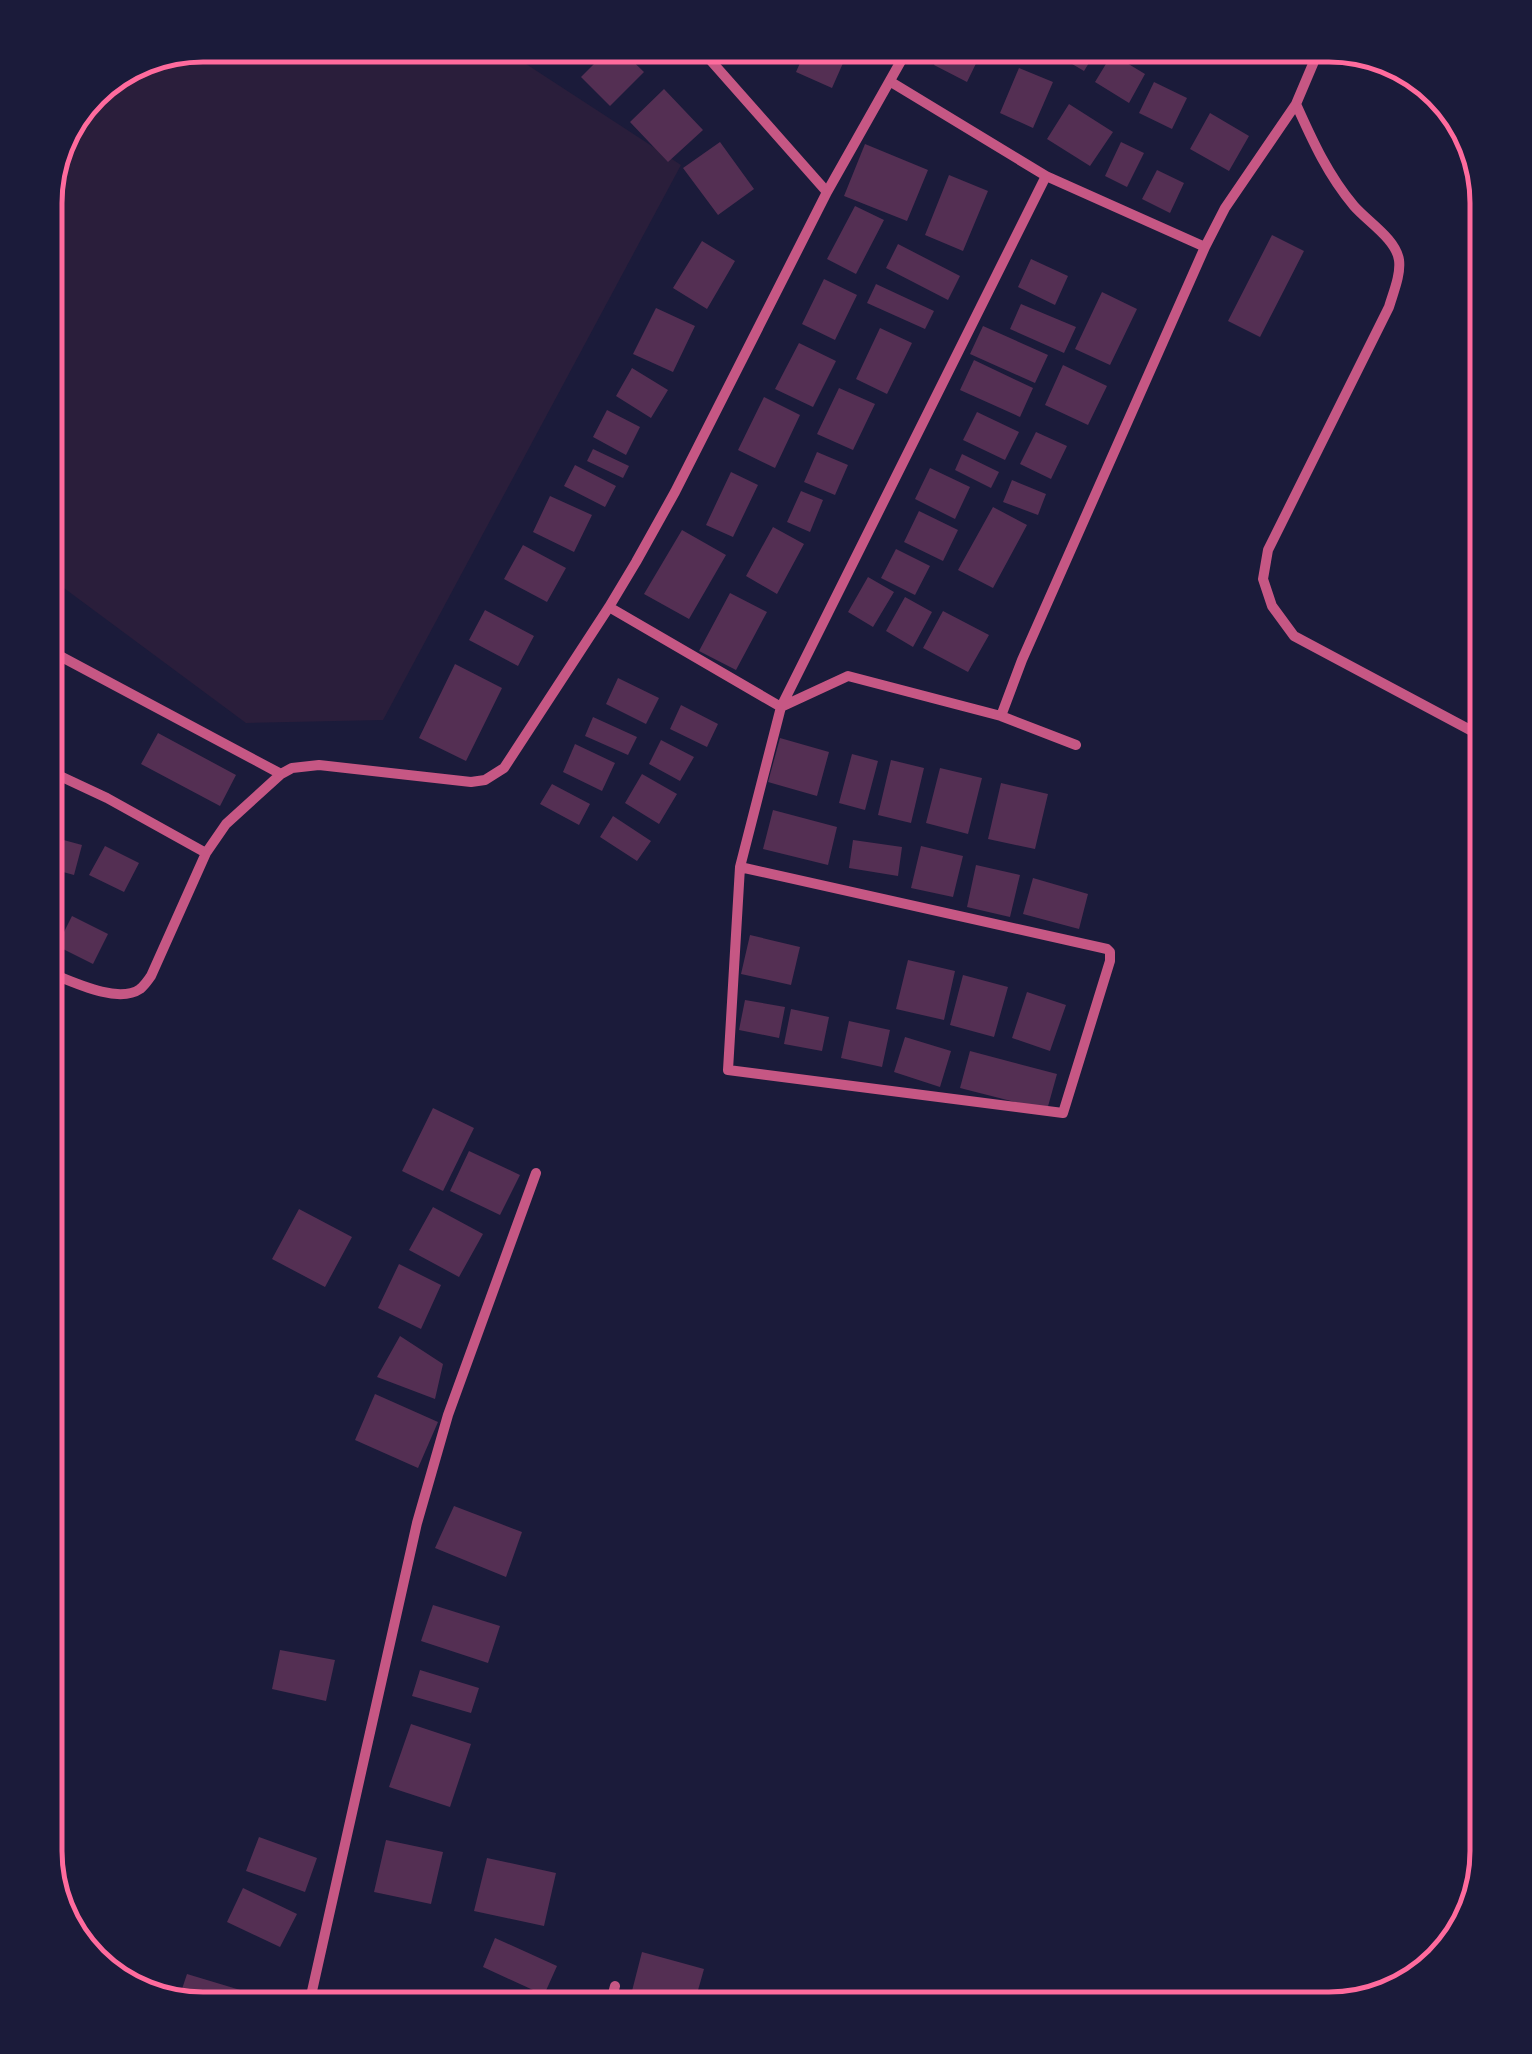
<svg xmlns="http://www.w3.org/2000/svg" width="1532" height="2054" font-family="Quicksand,sans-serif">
  <rect width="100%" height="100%" fill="#1b1b3a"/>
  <!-- green -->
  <path fill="#2a1e3b" d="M203,45h294l184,120 -298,555 -137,3 -201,-149v-382l53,-107z"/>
  <!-- building -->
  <path fill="#542f53" d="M549,45h32l-15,16z
    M613,45h3l28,27 -34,34 -29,-29z
    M740,45h34l-5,15 -30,-10z
    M808,45h43l-19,43 -36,-16z
    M944,45h41l-18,37 -33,-17z
    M1040,45h60l-16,26z
    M1112,54l33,20 -16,29 -34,-21z
    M1019,68l34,14 -20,46 -33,-15z
    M1154,82l33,16 -15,31 -33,-16z
    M664,89l39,41 -35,32 -38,-40z
    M1069,104l44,28 -23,34 -43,-27z
    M1210,113l39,23 -20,35 -39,-22z
    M720,142l34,47 -36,26 -35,-47z
    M1121,142l23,11 -17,34 -22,-11z
    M865,144l63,26 -21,51 -63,-25z
    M1157,170l27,13 -14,30 -28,-14z
    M949,175l39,16 -25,60 -38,-16z
    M855,206l29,14 -28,54 -29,-15z
    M1272,235l32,16 -44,86 -32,-16z
    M702,241l33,20 -28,48 -34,-21z
    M898,244l62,32 -12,24 -62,-32z
    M1031,259l37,17 -13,29 -37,-18z
    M824,279l33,16 -22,45 -33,-16z
    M876,284l58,27 -9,18 -58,-26z
    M1102,292l35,17 -27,56 -35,-16z
    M1021,304l55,23 -12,26 -54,-24z
    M656,308l39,18 -22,46 -40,-18z
    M983,326l65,29 -13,28 -65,-29z
    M880,328l32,15 -25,51 -31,-15z
    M799,343l37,18 -23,46 -38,-18z
    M974,360l59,28 -13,29 -60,-27z
    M1063,365l44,21 -19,39 -43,-20z
    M632,368l36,22 -17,28 -35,-22z
    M839,388l36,16 -22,46 -36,-16z
    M764,397l36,18 -25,53 -37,-18z
    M607,410l33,17 -14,28 -33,-18z
    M977,412l42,20 -14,28 -42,-20z
    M1036,432l31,14 -16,33 -31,-15z
    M593,449l36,17 -6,12 -36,-17z
    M817,452l31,13 -13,30 -31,-13z
    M962,454l37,18 -8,16 -36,-18z
    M575,465l41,21 -11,21 -41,-21z
    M930,468l40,19 -15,32 -40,-20z
    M731,472l27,13 -25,52 -27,-12z
    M1012,480l34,14 -8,21 -35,-13z
    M801,491l22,9 -13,32 -23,-10z
    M550,496l42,19 -18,37 -41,-20z
    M993,507l34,18 -34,63 -35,-18z
    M919,511l39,19 -15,31 -39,-19z
    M773,527l31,17 -27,50 -31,-18z
    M682,530l44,25 -37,64 -45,-25z
    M523,545l43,23 -19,34 -43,-23z
    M896,549l34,17 -15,29 -34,-17z
    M868,577l26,15 -21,35 -25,-15z
    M730,593l37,19 -31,58 -37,-19z
    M905,597l27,15 -19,35 -27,-16z
    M485,610l49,26 -16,30 -49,-26z
    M943,611l46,24 -21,37 -45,-24z
    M455,664l47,24 -36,73 -47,-23z
    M618,678l41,20 -13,26 -40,-20z
    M681,705l37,19 -11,23 -37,-18z
    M593,717l44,20 -9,18 -43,-19z
    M158,733l78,42 -16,31 -79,-42z
    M780,738l49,14 -12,44 -49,-14z
    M661,740l33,17 -14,24 -31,-17z
    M575,744l40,19 -13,28 -39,-19z
    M852,754l26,7 -13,49 -26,-7z
    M891,760l33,8 -13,55 -33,-8z
    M940,768l42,10 -14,56 -42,-11z
    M642,774l35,20 -18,30 -34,-21z
    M1001,783l47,11 -13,55 -47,-10z
    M552,784l38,20 -11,21 -39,-21z
    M773,810l64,17 -9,38 -65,-16z
    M613,816l38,25 -14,20 -37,-24z
    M45,835l37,10 -8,30 -29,-8z
    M853,840l49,7 -4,29 -49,-8z
    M105,846l34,17 -15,29 -35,-17z
    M921,846l42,10 -10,41 -42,-9z
    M976,865l44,10 -10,42 -43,-10z
    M1033,878l55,16 -9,35 -56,-15z
    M72,916l36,18 -15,30 -36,-18z
    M750,935l50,12 -9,38 -50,-11z
    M908,960l47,11 -11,49 -48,-11z
    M963,975l45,12 -14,50 -44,-12z
    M1027,992l39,13 -16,46 -38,-13z
    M745,1000l40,7 -6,31 -40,-8z
    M791,1009l38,8 -7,34 -38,-7z
    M849,1021l41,9 -8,37 -41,-9z
    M905,1037l46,14 -11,36 -46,-15z
    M970,1051l87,23 -10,36 -87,-22z
    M433,1108l41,20 -31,63 -41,-20z
    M469,1151l51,24 -20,40 -50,-24z
    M433,1207l50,27 -24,43 -50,-27z
    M299,1209l53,28 -27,50 -53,-28z
    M399,1264l42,21 -20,44 -43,-21z
    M400,1336l43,28 -8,35 -58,-22z
    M375,1394l63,28 -20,46 -63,-28z
    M454,1506l68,26 -16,45 -71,-29z
    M433,1605l67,21 -12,37 -67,-22z
    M280,1650l55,10 -9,41 -54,-12z
    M420,1670l59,18 -8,25 -59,-17z
    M411,1724l60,20 -21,63 -61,-20z
    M259,1837l58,21 -12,34 -59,-21z
    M386,1840l57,12 -12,52 -57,-12z
    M487,1858l69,15 -12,53 -70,-15z
    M243,1888l54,26 -17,33 -53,-25z
    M495,1938l62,28 -13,29 -61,-28z
    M642,1952l62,17 -11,39 -61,-17z
    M187,1974l73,22 -4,13h-63l-16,-5z
    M378,2000l29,8v1h-32z"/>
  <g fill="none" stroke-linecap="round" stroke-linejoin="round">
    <!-- minor -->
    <path stroke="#c65784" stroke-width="10" d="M697,45l130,147
      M891,82l155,94 159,71
      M1296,104c17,38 32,71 58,102 14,16 42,33 45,54 2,15 -6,33 -10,47l-121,243 -5,29 9,27 22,30 193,103
      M609,607l172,100
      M45,648l236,126
      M781,707l67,-31 153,40 21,-56 183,-413 20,-39 71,-104 25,-59
      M1001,716l75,29
      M45,769l62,29 99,55
      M740,867l367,82 3,3v9l-47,152 -335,-43z
      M740,867l41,-160 265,-531
      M45,971c24,9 72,34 95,18 5,-4 8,-9 11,-13l55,-123 20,-29 55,-50 11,-6 27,-3 152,17 14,-2 19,-12 105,-161 27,-45 39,-70 152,-300 83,-147
      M308,2009l109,-486 31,-108 88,-242
      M609,2009l6,-23"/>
  </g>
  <!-- crop -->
  <path d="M0 0H1532V2054H0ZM203 62H1329A141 141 0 0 1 1470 203V1851A141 141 0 0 1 1329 1992H203A141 141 0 0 1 62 1851V203A141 141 0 0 1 203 62Z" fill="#1b1b3a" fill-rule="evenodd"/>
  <path fill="none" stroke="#ff6b9d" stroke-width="5" d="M203 62H1329A141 141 0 0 1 1470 203V1851A141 141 0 0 1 1329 1992H203A141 141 0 0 1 62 1851V203A141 141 0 0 1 203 62Z"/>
</svg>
